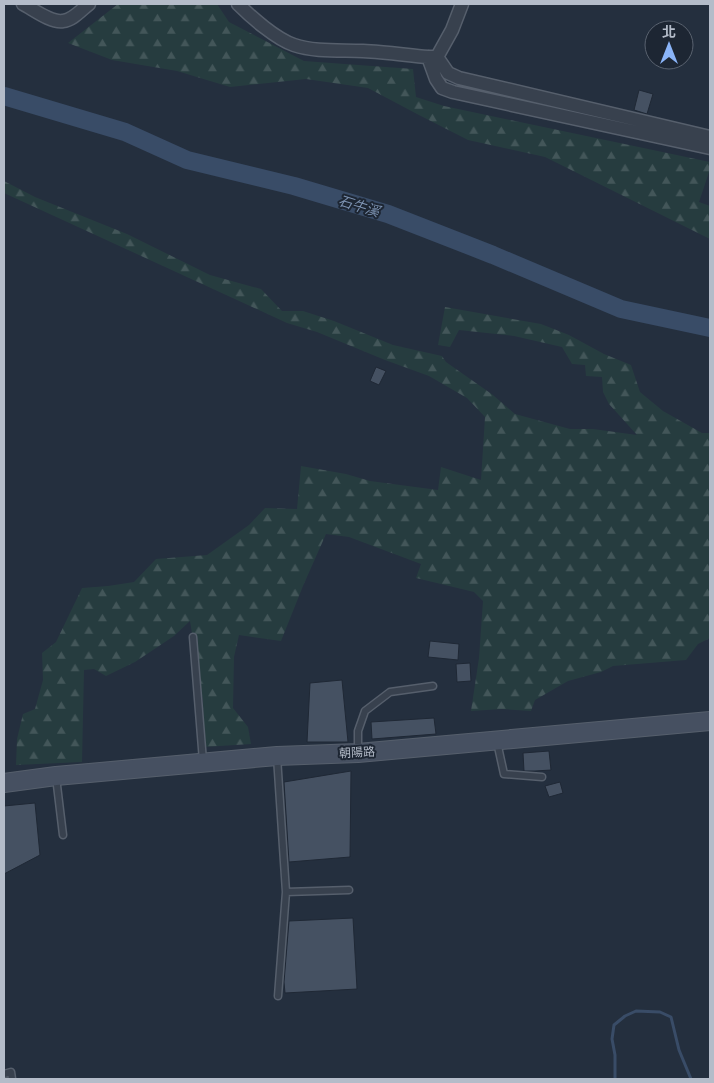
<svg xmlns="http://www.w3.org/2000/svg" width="714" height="1083" font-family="'IBM Plex Sans','Noto Sans TC',sans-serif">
  <defs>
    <pattern id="forest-firs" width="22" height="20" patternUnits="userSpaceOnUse" patternTransform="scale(1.25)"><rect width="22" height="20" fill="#263c3f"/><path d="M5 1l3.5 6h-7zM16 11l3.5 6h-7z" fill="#435659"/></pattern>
  </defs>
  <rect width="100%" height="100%" fill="#242f3e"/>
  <!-- forest -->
  <path fill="url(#forest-firs)" d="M118,4h99l12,18 75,39 109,8 3,28 28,9 266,56v7l-11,33 11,4v33l-165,-82 -77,-17 -51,-26 -49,-26 -62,-9 -76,8 -53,-16 -65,-11 -44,-17z
    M4,181l31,16 92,37 83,41 51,14 21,22h21l31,10 59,24 49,11 4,6 47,33 22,19 55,15h23l44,6 -28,-31 -6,-12 -1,-15 -16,-1 -1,-11 -13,-1 -10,-17 -48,-11 -55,-6 -9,17 -12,-2 7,-38 96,17 28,11 35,19 27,11 9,27 23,19 39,22h8v205l-12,6 -12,16 -73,6 -12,6 -33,9 -33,19 -4,11 -29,-2 -31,2 8,-53 4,-57 -9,-9 -58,-14 5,-14 -72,-27 -23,-3 -23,52 -22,55 -42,-6 -5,22 -1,51 15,19 3,17 -47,3 -1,-46 -13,-80 -16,15 -39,26 -29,14 -12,-7 -10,1 -2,92 -66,3 1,-26 6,-25 12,-5 8,-29 -1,-27 14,-11 26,-54 26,-2 26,-4 22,-23 51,-4 42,-30 16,-17 32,1 4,-43 45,8 24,7 68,9 3,-23 40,13 4,-63 -18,-19 -38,-22 -44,-16 -68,-28 -30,-9 -283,-130z"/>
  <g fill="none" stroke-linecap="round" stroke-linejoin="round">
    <!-- stream -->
    <path stroke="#394c67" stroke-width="3" d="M615,1079v-24l-3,-16 2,-14 11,-9 11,-5 24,1 11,5 8,33 12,29"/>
    <!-- river -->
    <path stroke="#394c67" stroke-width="18" d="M4,96l121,36 62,28 107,26 94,28 105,41 128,54 89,19"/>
  </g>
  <!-- building -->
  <path fill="#455162" stroke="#1f2835" d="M639,90l14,4 -6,20 -13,-4z
    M376,367l10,4 -7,14 -9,-4z
    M430,641l29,3 -1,16 -30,-3z
    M470,663l1,18 -14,1 -1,-18z
    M342,680l6,62h-41l3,-59z
    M434,718l2,16 -64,5 -1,-17z
    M549,751l2,19 -16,1h-11l-1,-18z
    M351,771l-1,86 -61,5 -5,-80z
    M560,782l3,11 -14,4 -4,-11z
    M35,803l5,52 -36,19v-68z
    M353,918l4,71 -72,4 -1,-11 5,-61z"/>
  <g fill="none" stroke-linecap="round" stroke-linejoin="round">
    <!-- service casing -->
    <g stroke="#565f6c" stroke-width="9">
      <path id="service" d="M193,637l10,124
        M497,742l7,32 38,3
        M358,752v-21l7,-20 25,-19 43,-6
        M277,757l9,135 -8,104
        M56,777l7,58
        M286,892l63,-2
        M4,1074l7,-2 1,7"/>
    </g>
    <!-- minor casing -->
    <g stroke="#565f6c" stroke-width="15">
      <path id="minor" d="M23,4c10,5 28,19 40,17 10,-1 18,-11 26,-17
        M238,4c13,13 38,35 56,41 21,7 46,5 69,6 21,1 43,4 65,6l8,22 6,9 11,4 257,56
        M429,57h8l15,-27 10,-26
        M437,57l11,16 11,5 251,59"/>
    </g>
    <!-- secondary casing -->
    <g stroke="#565f6c" stroke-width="20">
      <path id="secondary" d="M4,783l52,-7 221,-20 81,-3 352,-32"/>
    </g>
    <!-- service -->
    <use href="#service" stroke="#38414e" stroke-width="6"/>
    <!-- minor -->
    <use href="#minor" stroke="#38414e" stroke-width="12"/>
    <!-- secondary -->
    <use href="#secondary" stroke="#465061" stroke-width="18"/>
  </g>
  <g text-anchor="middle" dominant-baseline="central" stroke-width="4" stroke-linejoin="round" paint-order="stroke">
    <!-- street labels -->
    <g font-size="12" fill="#b4bcc9" stroke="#1d2633">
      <text transform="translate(357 752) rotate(-3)">朝陽路</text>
    </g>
    <!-- water labels -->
    <g font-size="14" font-style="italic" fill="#7c92b1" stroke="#1d2633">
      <text transform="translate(359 206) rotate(17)">石牛溪</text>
    </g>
  </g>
  <!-- border -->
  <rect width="714" height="1083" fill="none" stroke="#b4bcc9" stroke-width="10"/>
  <!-- north arrow -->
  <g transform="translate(669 45)"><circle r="24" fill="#1d2633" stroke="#59626f"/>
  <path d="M0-4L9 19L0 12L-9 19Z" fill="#8ab4f8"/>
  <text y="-8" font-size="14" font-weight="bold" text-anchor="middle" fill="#b4bcc9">北</text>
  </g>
</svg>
